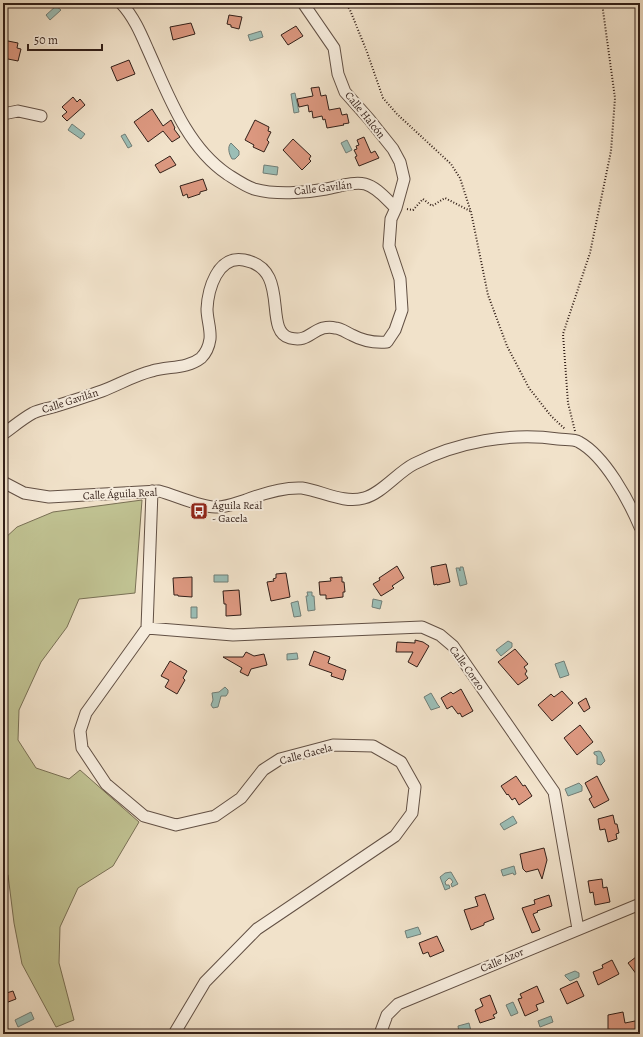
<svg xmlns="http://www.w3.org/2000/svg" width="643" height="1037" font-family="Alegreya,serif">
<rect width="100%" height="100%" fill="#f1e2ca"/>
<filter id="stains"><feTurbulence type="fractalNoise" baseFrequency=".005" numOctaves="4"/><feColorMatrix values="0 0 0 0 .2 0 0 0 0 .09 0 0 0 0 .02 0 0 0 .5 -.17"/></filter>
<radialGradient id="worn" r=".72"><stop offset=".6" stop-color="#630" stop-opacity="0"/><stop offset="1" stop-color="#630" stop-opacity=".3"/></radialGradient>
<path fill="#c0c292" stroke="#797055" d="M 142,500 L 135,593 L 79,599 L 67,627 L 41,662 L 19,710 L 18,740 L 36,768 L 69,779 L 80,770 L 139,822 L 113,866 L 78,888 L 60,927 L 59,963 L 74,1020 L 56,1027 L 22,964 L 14,923 L 8,875 L 3,869 L 3,540 L 17,527 L 53,512 Z"/>
<path fill="#9bbeb6" stroke="#717e77" d="M 56,6 L 61,10 L 50,20 L 46,15 Z
M 261,31 L 263,37 L 250,41 L 248,35 Z
M 295,93 L 299,112 L 294,113 L 291,94 Z
M 72,124 L 85,134 L 81,139 L 68,130 Z
M 125,134 L 132,146 L 128,148 L 121,136 Z
M 347,140 L 352,150 L 346,153 L 341,143 Z
M 231,143 L 239,151 L 239,155 L 235,159 L 232,159 C 229,154 227,147 231,143 Z
M 264,165 L 278,167 L 277,175 L 263,173 Z
M 460,567 L 463,567 L 467,584 L 460,586 L 456,568 L 459,568 L 460,571 Z
M 214,575 L 228,575 L 228,582 L 214,582 Z
M 307,592 L 312,592 L 312,596 L 314,596 L 315,610 L 308,611 L 306,596 L 308,596 Z
M 373,599 L 382,601 L 380,609 L 372,607 Z
M 298,601 L 301,616 L 294,617 L 291,603 Z
M 191,607 L 197,607 L 197,618 L 191,618 Z
M 508,641 L 512,643 L 512,647 L 501,656 L 496,650 Z
M 297,653 L 298,659 L 287,660 L 287,654 Z
M 564,661 L 569,675 L 560,678 L 555,664 Z
M 225,687 L 228,690 L 228,693 L 226,696 L 221,696 L 218,707 L 213,708 L 211,705 L 213,700 L 212,693 L 219,692 Z
M 431,693 L 438,705 L 440,707 L 431,710 L 424,697 Z
M 599,751 L 601,752 L 605,761 L 601,765 L 597,764 L 597,756 L 594,754 L 594,752 Z
M 579,783 L 582,786 L 582,791 L 568,796 L 565,789 Z
M 513,816 L 517,823 L 504,830 L 500,824 Z
M 514,866 L 516,874 L 514,875 L 513,873 L 503,876 L 501,870 Z
M 451,872 L 458,884 L 452,887 L 451,884 L 453,882 L 451,879 L 449,878 L 445,882 L 446,885 L 449,885 L 450,888 L 445,890 L 440,877 L 445,873 Z
M 418,927 L 421,934 L 407,938 L 405,931 Z
M 575,971 L 579,973 L 579,977 L 570,981 L 565,976 L 565,975 Z
M 513,1002 L 518,1013 L 511,1016 L 506,1005 Z
M 31,1012 L 34,1019 L 18,1027 L 15,1020 Z
M 551,1016 L 553,1022 L 540,1027 L 538,1021 Z
M 469,1023 L 471,1031 L 459,1033 L 458,1026 Z"/>
<path fill="#dc9880" stroke="#321f18" d="M 229,15 L 242,17 L 239,29 L 231,27 L 231,25 L 227,24 Z
M 191,23 L 195,34 L 173,40 L 170,27 Z
M 296,26 L 303,36 L 288,45 L 281,35 Z
M 3,40 L 18,43 L 17,48 L 21,49 L 18,61 L 3,58 Z
M 129,60 L 135,74 L 117,81 L 111,67 Z
M 319,87 L 321,96 L 326,95 L 329,110 L 340,108 L 342,115 L 347,114 L 349,123 L 343,124 L 344,125 L 327,128 L 325,119 L 323,120 L 322,116 L 313,118 L 312,111 L 309,112 L 308,105 L 299,107 L 297,99 L 313,96 L 311,88 Z
M 73,97 L 77,102 L 80,99 L 85,105 L 67,121 L 62,116 L 67,112 L 62,107 Z
M 152,109 L 163,126 L 171,120 L 175,128 L 174,129 L 180,137 L 172,142 L 163,131 L 148,142 L 134,122 Z
M 255,120 L 269,127 L 268,131 L 271,132 L 267,140 L 269,142 L 264,152 L 253,147 L 254,145 L 245,140 Z
M 364,137 L 371,153 L 375,151 L 379,158 L 359,166 L 355,157 L 357,156 L 354,150 L 357,149 L 356,146 L 359,145 L 357,140 Z
M 293,139 L 311,156 L 309,159 L 311,161 L 302,170 L 283,150 Z
M 170,156 L 176,165 L 160,173 L 155,165 Z
M 203,179 L 207,190 L 200,192 L 200,194 L 188,198 L 187,194 L 183,196 L 180,186 Z
M 446,564 L 450,582 L 437,585 L 437,584 L 434,585 L 431,567 Z
M 397,566 L 404,578 L 392,586 L 394,588 L 381,596 L 373,584 L 380,580 L 379,578 Z
M 286,573 L 290,597 L 271,601 L 267,582 L 274,581 L 273,579 L 276,578 L 276,574 Z
M 192,577 L 192,597 L 178,596 L 178,595 L 174,595 L 173,578 Z
M 342,577 L 342,582 L 344,582 L 345,592 L 343,592 L 343,597 L 326,599 L 326,595 L 320,595 L 319,582 L 331,581 L 330,578 Z
M 239,590 L 241,615 L 226,616 L 226,604 L 224,604 L 223,591 Z
M 415,640 L 423,642 L 429,646 L 417,667 L 408,662 L 413,652 L 396,652 L 397,642 L 415,643 Z
M 515,649 L 528,664 L 524,667 L 527,671 L 525,674 L 528,678 L 518,685 L 498,662 Z
M 314,651 L 330,657 L 328,663 L 346,670 L 343,680 L 331,676 L 332,673 L 309,665 Z
M 246,652 L 254,656 L 264,654 L 267,665 L 251,669 L 248,676 L 240,672 L 242,668 L 223,657 L 243,657 Z
M 170,661 L 187,671 L 183,678 L 185,680 L 177,694 L 165,687 L 169,680 L 161,676 Z
M 461,689 L 473,711 L 462,717 L 460,713 L 458,714 L 452,706 L 447,709 L 441,698 L 451,692 L 453,694 Z
M 562,691 L 573,703 L 552,721 L 538,705 L 551,694 L 554,697 Z
M 586,698 L 590,708 L 584,712 L 578,703 Z
M 580,725 L 593,742 L 577,755 L 564,738 Z
M 516,776 L 523,786 L 525,785 L 532,796 L 519,805 L 515,798 L 512,800 L 508,794 L 507,795 L 501,786 Z
M 597,776 L 609,800 L 594,808 L 589,799 L 592,797 L 585,783 Z
M 613,815 L 615,824 L 617,824 L 619,833 L 616,834 L 617,839 L 608,842 L 605,829 L 600,830 L 598,819 Z
M 544,848 L 547,860 L 542,879 L 538,869 L 526,872 L 523,869 L 520,854 Z
M 602,879 L 603,888 L 607,887 L 610,902 L 595,905 L 593,892 L 590,893 L 588,881 Z
M 485,894 L 494,919 L 484,923 L 484,925 L 471,930 L 464,910 L 478,906 L 475,897 Z
M 549,895 L 552,906 L 537,911 L 538,912 L 533,914 L 540,930 L 532,933 L 522,908 L 535,904 L 534,900 Z
M 437,936 L 444,951 L 430,957 L 428,952 L 423,954 L 419,943 Z
M 640,954 L 640,979 L 628,963 Z
M 612,960 L 619,974 L 598,985 L 593,972 L 603,968 L 602,965 Z
M 577,981 L 584,996 L 567,1004 L 560,989 Z
M 537,986 L 544,1002 L 536,1005 L 538,1010 L 525,1016 L 518,999 L 522,998 L 520,994 Z
M 13,991 L 16,999 L 3,1004 L 3,994 Z
M 490,995 L 497,1013 L 493,1015 L 495,1018 L 480,1023 L 475,1010 L 483,1006 L 480,999 Z
M 623,1012 L 625,1023 L 640,1020 L 640,1033 L 611,1034 L 610,1029 L 608,1030 L 608,1015 Z"/>
<g fill="none" stroke-linecap="round" stroke-linejoin="round">
<defs>
<path id="street" d="M 303,3 L 334,48 L 338,74 L 345,92 L 369,119 L 393,149 L 400,162 L 404,179 L 396,208
M 3,114 L 18,111 L 41,116
M 3,434 C 13,427 22,419 33,413 C 39,410 46,409 53,407 C 69,402 85,397 102,391 C 118,385 135,375 152,371 C 168,366 187,369 201,358 C 206,353 209,346 210,339 C 211,329 207,319 207,309 C 208,290 217,255 244,260 C 292,269 262,331 290,338 C 307,342 310,332 323,328 C 327,327 332,327 335,328 C 341,328 347,333 352,335 C 363,341 374,343 387,342 L 395,330 L 402,310 L 400,279 L 389,246 L 391,219 L 396,208 C 387,200 377,187 365,184 C 353,181 338,187 326,189 C 305,193 275,195 254,189 C 245,186 235,179 227,174 C 186,146 168,94 148,50 C 141,34 134,17 121,3
M 3,482 L 24,493 L 49,497 L 159,491 C 175,495 202,508 217,507 C 227,507 236,503 246,500 C 264,493 283,487 302,488 C 322,491 344,504 364,498 C 381,494 398,472 414,464 C 457,442 511,432 558,439 C 565,440 574,439 579,442 C 605,456 629,501 640,527
M 152,491 L 147,628 L 86,713 L 80,731 L 82,748 L 106,784 L 144,816 L 176,825 L 215,816 L 241,798 L 263,770 L 280,759 L 333,745 L 373,746 L 401,762 L 415,787 L 412,813 L 395,836 L 257,929 L 205,982 L 174,1034
M 147,628 L 233,635 L 422,627 L 440,635 L 453,646 L 554,792 L 578,929
M 380,1034 L 387,1015 L 398,1004 L 640,904"/>
</defs>
<use href="#street" stroke="#625044" stroke-width="13"/>
<path stroke="#321f18" stroke-width="2" stroke-dasharray="1 2" stroke-linecap="butt" d="M 345,3 L 350,10 L 367,52 L 383,98 L 397,114 L 451,164 L 460,178 L 471,212 L 488,295 L 507,346 L 529,388 L 551,416 L 565,429
M 407,209 L 413,210 L 423,199 L 432,206 L 445,198 L 470,211
M 575,431 L 568,403 L 563,334 L 590,253 L 611,151 L 615,98 L 602,3"/>
<use href="#street" stroke="#f6ecdd" stroke-width="11"/>
</g>
<defs>
<symbol id="bus-square" viewBox="-11 -11 22 22"><rect x="-9" y="-9" width="18" height="18" rx="4" fill="#8f2418" stroke="#f6ecdd"/><path d="M-5-6H5V4H4V6H2V4H-2V6H-4V4H-5ZM-3.5-4V0h7V-4ZM-3.5 1.2v1.5H-2V1.2ZM2 1.2v1.5H3.5V1.2Z" fill="#fff"/></symbol>
</defs>
<g fill-rule="evenodd">
<use href="#bus-square" x="189" y="501" width="20" height="20"/>
</g>
<g text-anchor="middle" dominant-baseline="central" stroke-width="4" stroke-linejoin="round" paint-order="stroke">
<g font-size="11" fill="#321f18" stroke="#f6ecdd">
<text transform="translate(365 115) rotate(51)">Calle Halcón</text>
<text transform="translate(323 188) rotate(-7)">Calle Gavilán</text>
<text transform="translate(70 401) rotate(-18)">Calle Gavilán</text>
<text transform="translate(120 494) rotate(-3)">Calle Águila Real</text>
<text transform="translate(467 668) rotate(54)">Calle Corzo</text>
<text transform="translate(306 754) rotate(-15)">Calle Gacela</text>
<text transform="translate(502 960) rotate(-23)">Calle Azor</text>
</g>
<g font-size="11" fill="#321f18" stroke="#f6ecdd" text-anchor="start">
<text x="212" y="505">Águila Real<tspan x="212" dy="13">- Gacela</tspan></text>
</g>
</g>
<rect width="643" height="1037" fill="none" stroke="#f1e2ca" stroke-width="16"/>
<rect x="4" y="4" width="635" height="1029" fill="none" stroke="#321f18" stroke-width="2"/>
<rect x="8" y="8" width="627" height="1021" fill="none" stroke="#321f18"/>
<path d="M28 44v6h74v-6" fill="none" stroke="#321f18" stroke-width="2"/>
<text x="34" y="44" font-size="12" fill="#321f18" stroke="#f6ecdd" stroke-width="3" paint-order="stroke">50 m</text>
<rect width="100%" height="100%" filter="url(#stains)"/>
<rect width="100%" height="100%" fill="url(#worn)"/>
</svg>
